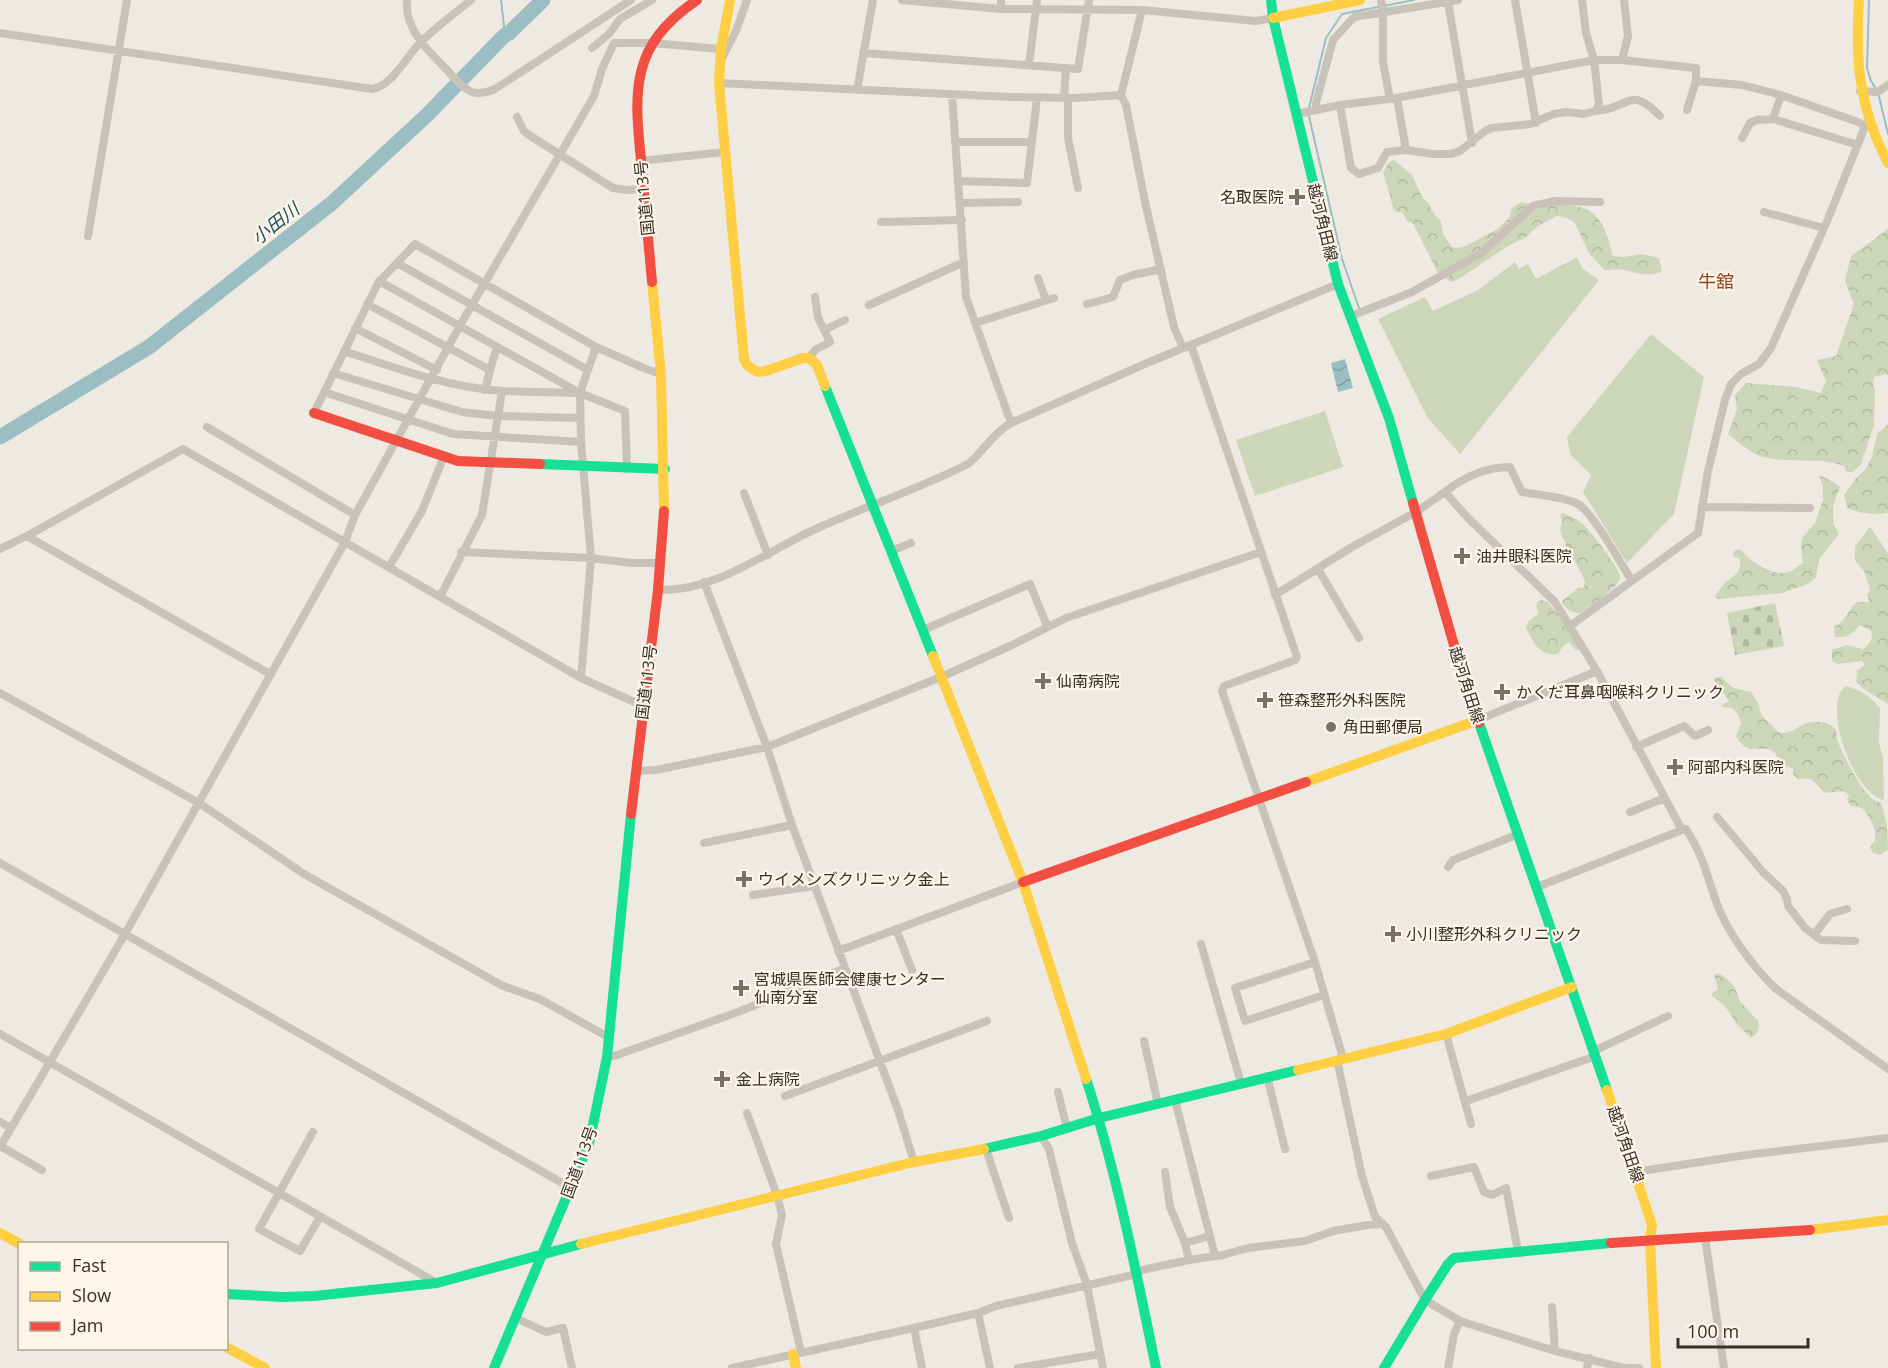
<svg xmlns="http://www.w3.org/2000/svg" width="1888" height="1368" font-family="'Open Sans','Noto Sans JP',sans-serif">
<defs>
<pattern id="forest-crowns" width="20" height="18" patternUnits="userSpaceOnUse" patternTransform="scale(1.5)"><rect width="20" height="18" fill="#cdd6b9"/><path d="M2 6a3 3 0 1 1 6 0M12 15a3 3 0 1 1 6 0" fill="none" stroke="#b1b89f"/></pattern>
<pattern id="cemetery-stones" width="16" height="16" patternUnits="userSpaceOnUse" patternTransform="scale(1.5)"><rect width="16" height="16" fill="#cdd6b9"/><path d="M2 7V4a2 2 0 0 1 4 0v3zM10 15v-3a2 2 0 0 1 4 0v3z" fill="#b1b89f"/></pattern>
<pattern id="water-waves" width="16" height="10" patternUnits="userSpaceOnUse" patternTransform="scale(1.5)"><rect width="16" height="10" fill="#9abec2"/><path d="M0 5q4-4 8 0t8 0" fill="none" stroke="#7f9b9e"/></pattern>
</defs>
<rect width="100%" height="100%" fill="#efeae1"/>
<path fill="url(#forest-crowns)" d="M 1394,160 L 1412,175 L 1422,197 L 1429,204 L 1434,214 L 1441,221 L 1443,234 L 1452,247 L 1457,248 L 1468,245 L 1499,228 L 1509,218 L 1512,208 L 1521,202 L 1530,204 L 1533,210 C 1541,210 1548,205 1556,205 C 1583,204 1599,210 1608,238 C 1610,244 1610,250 1613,256 L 1623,257 L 1642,254 L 1659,258 L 1662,271 C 1650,278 1637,273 1624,270 C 1618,269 1610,270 1604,270 L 1589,253 L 1574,222 L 1564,217 L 1557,216 L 1538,226 L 1525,238 L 1506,247 L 1462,277 L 1452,282 L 1439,275 L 1413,223 L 1407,221 L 1403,213 L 1394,211 L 1383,172 L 1389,162 Z
M 1888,229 L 1888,376 L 1886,374 L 1874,377 L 1873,382 L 1875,390 L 1874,425 L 1861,464 L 1853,472 L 1846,472 L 1844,466 C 1820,457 1793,463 1768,458 C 1754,456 1739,443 1728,434 L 1737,409 L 1735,395 L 1746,383 L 1796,387 L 1821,393 L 1826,381 L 1817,360 L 1836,356 L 1854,304 L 1845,281 L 1851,256 Z
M 1888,424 L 1888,513 C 1873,515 1861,514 1847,508 L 1844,495 L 1856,478 L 1865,470 L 1872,457 L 1877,434 Z
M 1819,475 L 1834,482 L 1840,487 L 1833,506 L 1833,523 L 1839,534 L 1819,559 L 1816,577 L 1810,583 L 1782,593 L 1719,599 L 1715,597 C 1717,593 1722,586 1726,582 C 1735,574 1742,573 1740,559 L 1733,556 L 1734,551 L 1740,549 C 1750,561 1775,579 1791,571 C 1795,569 1800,565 1803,563 L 1801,548 L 1802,538 L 1815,523 L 1823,500 L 1823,488 Z
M 1563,513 C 1569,515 1578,520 1583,524 C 1591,532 1620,568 1620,577 C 1620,587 1587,609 1579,613 C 1571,613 1564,608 1562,601 L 1578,588 L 1584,587 L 1585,581 L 1575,561 L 1571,559 L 1565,563 L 1559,559 L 1560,553 L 1566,546 L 1564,539 L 1562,537 L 1560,529 L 1562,521 L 1560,515 Z
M 1870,527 L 1888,553 L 1888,704 L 1865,690 L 1856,682 L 1857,671 L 1865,665 L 1862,661 L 1838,664 L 1832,661 L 1832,650 L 1846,645 L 1863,649 C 1871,643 1873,640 1871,631 L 1860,625 C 1853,633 1846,639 1835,637 L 1834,627 C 1847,621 1847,610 1857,602 L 1869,602 L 1867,595 L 1870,590 L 1865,573 L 1855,559 L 1855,546 Z
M 1543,600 L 1548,602 L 1571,630 L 1581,650 L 1576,650 L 1569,642 L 1563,646 L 1558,654 C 1540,657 1533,641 1526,628 L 1528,622 L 1539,613 L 1536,606 L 1538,601 Z
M 1721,677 L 1733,688 L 1751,692 L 1757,701 L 1762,716 L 1780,733 C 1796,734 1801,720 1819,722 C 1824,722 1833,725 1836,730 C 1837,732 1836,736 1837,739 C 1841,752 1862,792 1873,799 C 1875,801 1878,802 1881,803 L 1887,825 L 1888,850 L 1880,855 L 1873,853 L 1870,847 C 1882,835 1871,819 1862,808 L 1851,806 L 1847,800 L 1849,795 L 1843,791 L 1826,793 C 1815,786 1815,775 1798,779 L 1793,774 L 1793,769 C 1789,767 1783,765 1780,762 C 1777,759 1777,755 1775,753 C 1762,741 1749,760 1736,736 L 1741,723 L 1738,714 L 1732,708 L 1722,707 L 1722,704 L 1729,702 C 1726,693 1715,687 1714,678 Z
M 1714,974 L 1721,974 L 1734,986 L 1740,1001 L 1758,1021 L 1759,1027 L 1756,1034 L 1751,1038 L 1736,1023 L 1724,1005 L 1712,996 L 1713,992 L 1718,989 Z"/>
<path fill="url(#cemetery-stones)" d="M 1775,603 L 1784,646 L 1735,655 L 1727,613 Z"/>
<path fill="#cdd6b9" d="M 1577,257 L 1582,268 L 1599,280 L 1460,454 L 1427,417 L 1378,319 L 1425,297 L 1433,311 L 1478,290 L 1515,262 L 1519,269 L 1528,264 L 1536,279 Z
M 1651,334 L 1704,377 L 1674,514 L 1627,563 L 1583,492 L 1591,475 L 1570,454 L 1567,437 Z
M 1325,411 L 1343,467 L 1255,496 L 1236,440 Z
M 1845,686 C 1860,689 1871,697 1880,708 L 1879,743 L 1883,757 L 1884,800 C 1855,795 1821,708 1845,686 Z"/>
<path fill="url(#water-waves)" d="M 1345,359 L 1353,388 L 1338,392 L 1331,363 Z"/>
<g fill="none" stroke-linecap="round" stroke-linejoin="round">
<path stroke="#9abec2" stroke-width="2" d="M 501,0 L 505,35
M 1869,0 L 1867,68 L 1871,81 L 1878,92 L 1888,134
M 1359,308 L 1342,259 L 1308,112 L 1326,38 L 1342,14 L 1414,0"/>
<path stroke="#9abec2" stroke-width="15" d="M 0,437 L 149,347 L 332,203 L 426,116 L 505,35 L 509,33 L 543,0"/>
<path stroke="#c8c2b9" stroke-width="8" d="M 407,0 C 404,30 429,51 448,71 C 455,79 462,88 472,92 C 480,95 488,92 495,89 L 631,0
M 902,0 L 1001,9 L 1142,10 L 1256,21 L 1273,18
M 1001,0 L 1001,9
M 1381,0 L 1383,12 L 1383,62 L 1390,99
M 1515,0 L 1536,123
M 1448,2 L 1472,143
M 1142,10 L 1121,95 L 1126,105 L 1145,202 L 1174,327 L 1183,348
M 0,33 L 372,89 C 394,85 407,54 423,40 C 438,26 455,13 471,0
M 592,48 L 609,34 L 620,19 L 652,0
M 863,53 L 1078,69 L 1089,0
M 722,58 L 736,31 L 747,0
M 1622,60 L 1628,36 L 1624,0
M 1029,65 L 1037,0
M 719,83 L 1010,97 L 1075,98 L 1121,95
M 857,90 L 873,0
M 1860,91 L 1878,92 L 1888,85
M 952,94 L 966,297 L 1011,423
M 1781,95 L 1773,119 L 1858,145
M 1064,98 L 1066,68
M 1068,98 L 1068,138 L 1078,188
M 1397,98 L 1406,150
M 1340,105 L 1351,168 L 1359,174 L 1378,168 L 1387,152 L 1406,150 L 1433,154 L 1451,154 L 1460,151 L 1485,131 L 1492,128 L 1530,124 L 1554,114 L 1566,112 L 1584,114 L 1595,111 L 1599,105 L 1594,60 L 1622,60 L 1696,68 L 1696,81 L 1742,85 L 1781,95 L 1858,122 L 1863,125
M 1316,110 L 1316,103 L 1333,40 L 1354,17 L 1458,0
M 1687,110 L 1696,81
M 1595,111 C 1630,109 1629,84 1660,116
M 1297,114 L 1340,105 L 1397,98 L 1594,60 L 1586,33 L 1582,0
M 517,117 L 524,131 L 532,137 L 613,188 L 626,190 L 644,189
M 1742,138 L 1750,123 L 1757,120 L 1773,119
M 955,142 L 1032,142
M 640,161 L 725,152
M 958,181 L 1027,183 L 1037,98
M 960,203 L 1018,202
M 1764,212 L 1824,228
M 881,222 L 962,220
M 88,236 L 127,0
M 397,263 L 588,370
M 1038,278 L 1046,300
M 379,281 L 580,393 L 625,411 L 627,469
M 367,304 L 490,370 L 485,390
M 1087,304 L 1113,297 L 1120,280 L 1133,275 L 1161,269
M 869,305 L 964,262
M 1351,316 L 1412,292 L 1480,254 L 1533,206 L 1555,201 L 1600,202
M 975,323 L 1054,298
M 355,328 L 437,370
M 824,330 L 845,320
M 1191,345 L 1297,657 L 1295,660 L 1224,686 L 1222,691 L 1315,962 L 1343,1058
M 344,351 C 396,368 447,387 502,391 L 482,515 L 440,597
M 809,358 L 815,350 L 830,342 L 818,318 L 815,297
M 490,370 L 497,347
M 333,373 L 462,412 L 497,416 L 580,418
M 502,391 L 578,393
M 324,392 L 453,434 L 581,442
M 314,413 L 378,283 L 415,244 L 596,347 L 646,369 L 661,374
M 207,427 L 355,515
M 1445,492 C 1464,477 1485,467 1510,467 L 1522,492 C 1538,495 1565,497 1578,504 C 1594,514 1621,564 1632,581
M 744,493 L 768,555
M 1702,507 L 1810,508
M 0,549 L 27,536
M 891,551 L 911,543
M 461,552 L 591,558 L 631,563 L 661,563
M 389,567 L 422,511 L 444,456
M 1318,569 L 1359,638
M 704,582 L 767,747 L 792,825 L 898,1110 L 914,1162
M 658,590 C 718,592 767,550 820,527 C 869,505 921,488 968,464 C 984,451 993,433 1011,423 L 1147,363 L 1338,284
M 1275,595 L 1352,547 L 1416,512 L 1445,492 L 1467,517 L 1555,602 L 1597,671 L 1682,830 L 1537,887
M 1570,626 L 1698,533 L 1708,471 L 1725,400 L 1731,384 L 1741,374 L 1759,364 L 1771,348 L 1828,219 L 1866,124
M 923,630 L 1030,584 L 1047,626
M 270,674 L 27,536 L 183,449 L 581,678 L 643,706
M 581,678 L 591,558 L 581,442 L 580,393 L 596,347
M 0,693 L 199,803 L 304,874 L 503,986 L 540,999 L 608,1037
M 1478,720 L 1597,671
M 1636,747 L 1684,726 L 1695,736 L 1708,730
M 636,771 L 656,770 L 767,747 L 941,677 L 1010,646 L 1066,618 L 1261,552
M 1630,812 L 1665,798
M 1717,817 L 1763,872 L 1783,891 L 1787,899 L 1788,906 L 1805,928 L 1821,940 L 1855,941
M 1686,829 C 1703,855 1706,873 1716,901 C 1726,931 1753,967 1776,989 L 1888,1069
M 704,843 L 792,825
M 0,863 L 571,1188
M 1448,867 L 1453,860 L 1519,834
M 753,895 L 814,886
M 896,929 L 912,970
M 1814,935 L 1830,914 L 1847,909
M 1201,944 L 1241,1083
M 838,951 L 1023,882
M 1315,962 L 1235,988 L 1245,1021 L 1324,995
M 0,1034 L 437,1283
M 1446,1034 L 1471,1124
M 1144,1041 L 1158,1104
M 1594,1051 L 1668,1016
M 607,1057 L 617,1055 L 738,1012 L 845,968
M 1337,1060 L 1362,1176 L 1375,1217 L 1386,1227 L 1425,1300 L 1460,1321
M 1267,1076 L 1285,1149
M 1058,1092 L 1067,1129
M 785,1096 L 987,1021
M 1175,1100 L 1215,1256
M 1466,1101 L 1596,1056
M 747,1113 L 777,1195 L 782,1215 L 776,1244 L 801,1352
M 0,1122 L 11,1128
M 313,1132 L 259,1229 L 300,1251 L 320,1217
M 1041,1136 L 1049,1149 L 1072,1243 L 1087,1285 L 1103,1368
M 0,1146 L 42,1170
M 0,1147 L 125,934 L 345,542 L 355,515 L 462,322 L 594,96 L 602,69 L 614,43 L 651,43 L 721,49
M 986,1149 L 1009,1218
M 1165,1172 L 1170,1207 L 1185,1243
M 1635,1172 L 1746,1155 L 1888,1138
M 1431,1176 L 1474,1167 L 1484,1192 L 1492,1195 L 1506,1188 L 1518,1251
M 1705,1237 L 1724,1368
M 1189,1260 L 1185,1243 L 1210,1236
M 1137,1271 L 1189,1260 L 1223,1255 L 1248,1248 L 1305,1241 L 1333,1231 L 1368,1225 L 1383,1224
M 1552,1307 L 1555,1351
M 978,1313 L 996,1306 L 1137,1274
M 516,1318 L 546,1332 L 563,1328 L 572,1368
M 914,1328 L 978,1313 L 990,1368
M 732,1368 L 914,1328 L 922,1368
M 1018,1368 L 1100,1354
M 1448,1368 L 1454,1334 L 1460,1321 L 1555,1351 L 1624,1368 L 1639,1368
M 1587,1368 L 1589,1358"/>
<path stroke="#16e098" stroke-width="10" d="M 1271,0 L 1273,18 L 1338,284 L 1389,418 L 1413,503
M 825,386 L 933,656
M 540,464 L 665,469
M 1479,723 L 1607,1090
M 1086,1079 C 1117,1173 1136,1271 1156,1368
M 984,1149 L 1041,1136 L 1099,1118 L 1298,1070
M 226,1294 L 282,1297 L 314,1296 L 437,1283 L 581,1244
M 494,1368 L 589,1144 L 607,1057 L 631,814
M 1384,1368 L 1425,1300 L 1448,1264 L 1454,1258 L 1611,1243"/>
<path stroke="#ffcf43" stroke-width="10" d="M 730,0 L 721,49 L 719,83 L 744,359 L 747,365 L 757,372 L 766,371 L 803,358 L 809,358 L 817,365 L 825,386
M 1859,0 C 1855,61 1859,108 1888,163
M 1273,18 L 1360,0
M 652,282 L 661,374 L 664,511
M 933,656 L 1023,882 L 1086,1079
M 1306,782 L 1478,720
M 1298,1070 L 1446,1034 L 1572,987
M 1607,1090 L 1652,1225 L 1650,1240 L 1656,1368
M 1810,1230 L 1888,1220
M 0,1233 L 20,1244
M 581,1244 L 914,1162 L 984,1149
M 226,1347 L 265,1368
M 793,1354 L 796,1368"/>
<path stroke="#f24e42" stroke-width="10" d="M 652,282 C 649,245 645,208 642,171 C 635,96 626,48 697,0
M 314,413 L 458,461 L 540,464
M 1413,503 L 1473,711 L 1479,723
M 631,814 L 658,590 L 664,511
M 1023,882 L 1306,782
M 1611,1243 L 1810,1230"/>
</g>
<g fill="#797068" stroke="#fcf5e8" stroke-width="2">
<path d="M1294 188h6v6h6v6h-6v6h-6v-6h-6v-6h6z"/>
<path d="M1459 547h6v6h6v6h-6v6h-6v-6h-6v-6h6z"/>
<path d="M1040 672h6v6h6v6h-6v6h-6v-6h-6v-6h6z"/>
<path d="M1499 683h6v6h6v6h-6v6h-6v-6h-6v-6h6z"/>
<path d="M1262 691h6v6h6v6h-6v6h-6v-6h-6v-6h6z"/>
<circle cx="1331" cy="727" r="6"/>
<path d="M1672 758h6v6h6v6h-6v6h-6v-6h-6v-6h6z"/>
<path d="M741 870h6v6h6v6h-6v6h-6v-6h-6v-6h6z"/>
<path d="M1390 925h6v6h6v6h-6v6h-6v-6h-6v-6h6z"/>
<path d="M738 979h6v6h6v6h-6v6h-6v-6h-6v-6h6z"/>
<path d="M719 1070h6v6h6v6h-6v6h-6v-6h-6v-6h6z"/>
</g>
<g text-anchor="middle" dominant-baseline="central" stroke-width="4.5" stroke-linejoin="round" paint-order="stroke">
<g font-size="16" fill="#392f27" stroke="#fcf5e8" text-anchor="start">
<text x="1284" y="197" text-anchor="end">名取医院</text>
<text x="1476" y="556">油井眼科医院</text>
<text x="1056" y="681">仙南病院</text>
<text x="1516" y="692">かくだ耳鼻咽喉科クリニック</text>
<text x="1278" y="700">笹森整形外科医院</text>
<text x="1343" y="727">角田郵便局</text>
<text x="1688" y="767">阿部内科医院</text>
<text x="758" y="879">ウイメンズクリニック金上</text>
<text x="1406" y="934">小川整形外科クリニック</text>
<text x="754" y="979">宮城県医師会健康センター<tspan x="754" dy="18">仙南分室</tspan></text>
<text x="736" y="1079">金上病院</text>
</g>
<g font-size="16" fill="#392f27" stroke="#fcf5e8">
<text transform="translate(644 198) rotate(-96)">国道113号</text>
<text transform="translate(1323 222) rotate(76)">越河角田線</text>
<text transform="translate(646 682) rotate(-83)">国道113号</text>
<text transform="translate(1467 685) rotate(72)">越河角田線</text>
<text transform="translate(1626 1144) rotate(71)">越河角田線</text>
<text transform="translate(579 1162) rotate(-70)">国道113号</text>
</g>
<g font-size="18" font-style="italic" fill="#185260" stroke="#fcf5e8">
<text transform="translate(275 223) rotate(-38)">小田川</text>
</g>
<g font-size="18" fill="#924317" stroke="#fcf5e8">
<text x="1716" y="281">牛舘</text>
</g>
</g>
<rect x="18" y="1242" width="210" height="108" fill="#fcf5e8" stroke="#aea69b" stroke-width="1.5"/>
<rect x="30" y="1262" width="30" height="9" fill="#16e098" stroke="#aea69b" stroke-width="1.5"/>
<text x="72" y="1272" font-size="18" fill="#392f27">Fast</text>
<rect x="30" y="1292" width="30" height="9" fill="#ffcf43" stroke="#aea69b" stroke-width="1.5"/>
<text x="72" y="1302" font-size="18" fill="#392f27">Slow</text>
<rect x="30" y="1322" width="30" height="9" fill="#f24e42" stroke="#aea69b" stroke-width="1.5"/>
<text x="72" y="1332" font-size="18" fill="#392f27">Jam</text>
<path d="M1678 1338v9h130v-9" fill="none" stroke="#392f27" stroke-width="3"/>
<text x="1687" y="1338" font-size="18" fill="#392f27" stroke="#fcf5e8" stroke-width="4.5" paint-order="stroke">100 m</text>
</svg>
